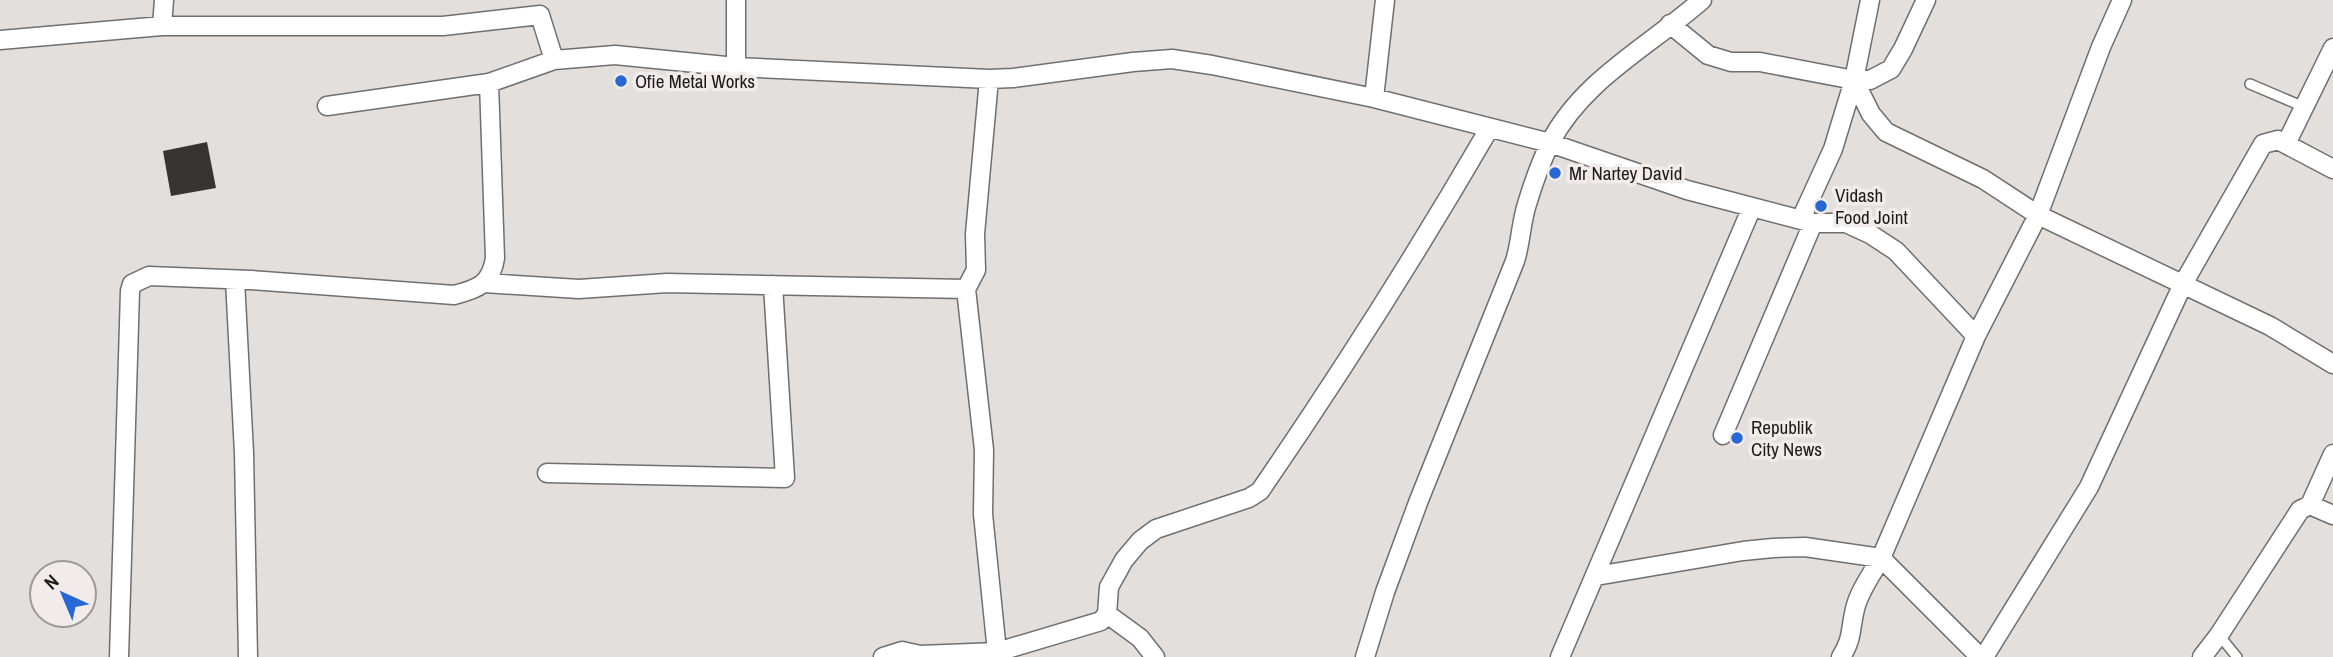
<svg xmlns="http://www.w3.org/2000/svg" width="2333" height="657" font-family="'Archivo Narrow',sans-serif">
<rect width="100%" height="100%" fill="#e3dfdd"/>
<path fill="#383433" d="M 207,142 L 216,188 L 171,196 L 163,151 Z"/>
<g fill="none" stroke-linecap="round" stroke-linejoin="round">
<defs>
<path id="lane" d="M 2250,84 L 2304,107
M 2219,635 L 2237,657"/>
<path id="street" d="M 1670,24 L 1708,55 L 1731,62 L 1760,62 L 1854,80 L 1870,80 L 1891,69 L 1903,49 L 1926,0
M 162,26 L 164,0
M 0,40 L 162,26 L 443,26 L 540,15 L 554,60 L 615,55 L 736,67 L 989,79 L 1013,78 L 1133,62 L 1172,59 L 1212,65 L 1374,98 L 1550,143 L 1687,190 L 1813,223 L 1846,223 L 1870,234 L 1896,251 L 1976,336
M 736,67 L 736,0
M 989,79 L 975,234 L 976,270 L 966,289 L 984,450 L 983,514 L 997,652
M 1854,80 L 1871,114 L 1886,132 L 1983,179 L 2038,215 L 2270,326 L 2333,364
M 1374,98 L 1385,0
M 327,106 L 489,83 L 554,60
M 2286,144 L 2333,48
M 1801,219 L 1833,149 L 1854,80 L 1870,0
M 235,280 L 244,453 L 248,657
M 484,283 L 579,289 L 667,283 L 966,289
M 1723,435 L 1813,223
M 547,473 L 785,478 L 773,285
M 2310,505 L 2333,515
M 1596,576 L 1743,551 L 1773,548 L 1805,547 L 1881,558 L 1980,657
M 1107,614 L 1140,638 L 1155,657
M 119,657 L 130,291 L 132,284 L 149,276 L 251,280 L 454,295 C 478,289 491,284 495,258 L 489,83
M 883,657 L 902,651 L 920,655 L 997,652 L 1101,621 L 1107,614 L 1109,587 L 1124,560 L 1140,541 L 1156,529 L 1249,498 L 1260,491 C 1341,373 1417,253 1489,129
M 1365,657 L 1385,592 L 1419,500 L 1515,261 C 1521,242 1521,222 1527,204 C 1533,184 1541,162 1550,143 C 1582,80 1651,45 1702,0
M 1560,657 L 1752,207
M 1841,657 C 1853,638 1850,629 1855,609 C 1859,591 1872,574 1881,558 L 1976,336 L 2038,215 L 2101,47 L 2122,0
M 1984,657 L 2089,487 L 2183,284 L 2263,144 L 2278,140 L 2333,169
M 2202,657 L 2219,635 L 2300,510 L 2310,505 L 2333,454"/>
</defs>
<use href="#lane" stroke="#726e6c" stroke-width="12"/>
<use href="#street" stroke="#726e6c" stroke-width="21"/>
<use href="#lane" stroke="#fff" stroke-width="9"/>
<use href="#street" stroke="#fff" stroke-width="18"/>
</g>
<g fill="#2768d5" stroke="#f1ecea" stroke-width="2.5">
<circle cx="621" cy="81" r="7"/>
<circle cx="1555" cy="173" r="7"/>
<circle cx="1821" cy="206" r="7"/>
<circle cx="1737" cy="438" r="7"/>
</g>
<g text-anchor="middle" dominant-baseline="central" stroke-width="7" stroke-linejoin="round" paint-order="stroke">
<g font-size="19" fill="#1e1c1b" stroke="#f1ecea" text-anchor="start">
<text x="635" y="81">Ofie Metal Works</text>
<text x="1569" y="173">Mr Nartey David</text>
<text x="1835" y="195">Vidash<tspan x="1835" dy="22">Food Joint</tspan></text>
<text x="1751" y="427">Republik<tspan x="1751" dy="22">City News</tspan></text>
</g>
</g>
<g transform="translate(63 594) rotate(316)"><circle r="33" fill="#f1ecea" stroke="#9d9997" stroke-width="2"/>
<path d="M0-5L12 26L0 18L-12 26Z" fill="#2768d5"/>
<text y="-10" font-size="19" font-weight="bold" text-anchor="middle" fill="#1e1c1b">N</text>
</g>
</svg>
